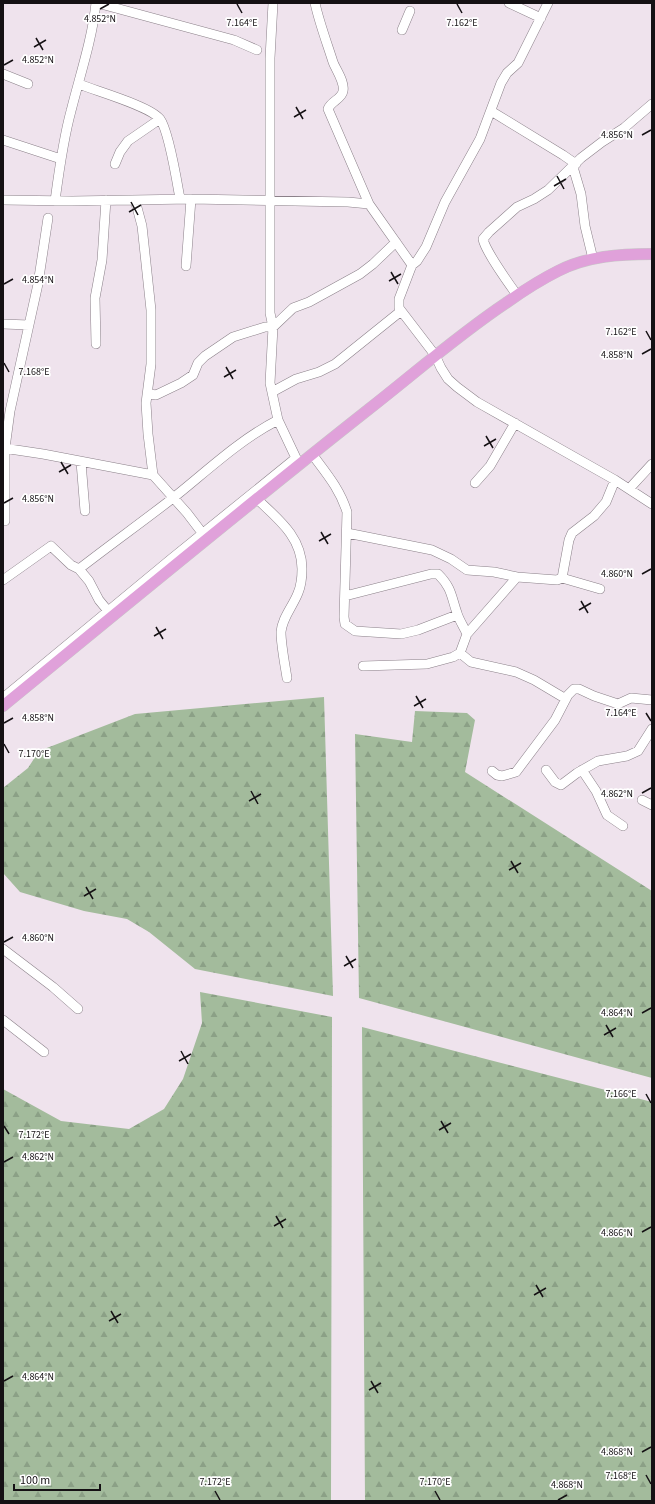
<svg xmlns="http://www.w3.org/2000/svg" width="655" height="1504" font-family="'Source Sans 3',sans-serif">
<defs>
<pattern id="forest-firs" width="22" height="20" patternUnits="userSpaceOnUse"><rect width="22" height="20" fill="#a3bb9c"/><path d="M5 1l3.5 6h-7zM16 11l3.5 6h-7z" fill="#8ba086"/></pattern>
</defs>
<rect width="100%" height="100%" fill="#efe3ed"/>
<path fill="url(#forest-firs)" d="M 324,697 L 333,996 L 195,969 L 149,932 L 127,919 L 84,911 L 20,892 L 3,873 L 3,788 L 28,768 L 39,751 L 135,714 Z
M 415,711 L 467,713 L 475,720 L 465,772 L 652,891 L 652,1078 L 359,998 L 355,734 L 412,742 Z
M 200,992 L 332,1017 L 331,1501 L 3,1501 L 3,1089 L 61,1121 L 129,1129 L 164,1109 L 183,1079 L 202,1023 Z
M 362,1027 L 652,1102 L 652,1501 L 365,1501 Z"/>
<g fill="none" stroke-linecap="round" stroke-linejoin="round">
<defs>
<path id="minor" d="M 97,3 L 234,40 L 257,50
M 315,3 C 319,22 327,43 333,62 C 336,70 345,82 343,91 C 342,99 331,101 328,109 L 369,204
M 509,3 L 541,18
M 402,30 L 410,11
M 3,74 L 28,84
M 79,84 C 96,91 150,106 160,119 C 169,131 177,182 180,199
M 491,111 L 563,155 L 576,164
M 3,140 L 61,159
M 115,164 L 120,152 L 128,141 L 160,119
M 573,167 L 581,194 L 585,226 L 593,259
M 3,200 L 72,201 L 191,199 L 348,202 L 369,204 L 412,265 L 399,299 L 399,308 L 435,355 L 441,368 L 448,379 L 457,387 L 477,402 L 615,480 L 652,504
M 135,200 L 142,226 L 151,310 L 151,364 L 146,403 L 148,434 L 153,475 L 187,513 L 203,534
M 55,201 C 59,171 63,140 71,111 C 80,75 92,40 96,3
M 412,265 L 417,261 L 426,247 L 445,202 L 480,139 L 501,83 L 507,73 L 518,63 L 548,3
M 186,266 L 191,199
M 517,295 C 509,284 485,250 483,239 L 489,232 L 517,207 L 534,199 L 548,190 L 581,158 L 602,142 L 624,128 L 652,104
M 3,324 L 29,325
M 96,344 L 95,298 L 102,260 L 106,200
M 148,391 L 150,394 L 156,395 L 181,383 L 193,375 L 198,363 L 205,356 L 233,337 L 265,327 L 273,327 L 293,308 L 309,302 L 360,274 L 373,264 L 396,242
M 272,392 L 296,379 L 319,372 L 335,364 L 401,311
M 3,448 L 43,454 L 153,475
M 312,454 C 326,473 340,489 347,512 L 344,617 L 345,624 L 355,631 L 401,634 L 418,630 L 457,615
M 81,462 L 85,511
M 475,483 L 490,466 L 515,423
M 629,489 L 652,464
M 257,499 C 278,519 302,537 302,569 C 302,576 301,586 298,593 C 293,606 282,618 281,632 C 281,645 285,665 287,678
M 5,521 L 5,448 L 10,411 L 38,284 L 48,218
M 347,533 L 432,550 L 451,559 L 467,570 L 494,572 L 517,577 L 557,580 L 562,578 L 569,540 L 572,533 L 594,516 L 606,502 L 615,480
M 79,569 C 110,545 142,522 173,498 C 207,471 239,440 278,420
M 562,578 L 600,589
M 3,580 L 51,546 L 71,565 L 79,569 L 89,581 L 99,600 L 108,611
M 345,596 L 431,574 L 438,574 C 452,588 451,596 457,613 C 459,620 464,627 467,634
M 460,653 L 471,662 L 516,672 L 534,680 L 566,699
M 363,666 L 427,664 L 453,657 L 460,653 L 467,634 L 517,577
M 3,698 L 171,559 L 296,458 L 278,420 L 270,383 L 273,327 L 270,313 L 270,58 L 273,3
M 546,770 L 555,782 L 561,785 L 577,773 L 598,761 L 627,756 L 638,751 L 652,729
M 582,770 L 596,791 L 607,815 L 623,826
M 492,771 L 497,775 L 502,776 L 516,772 L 555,720 L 568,695 L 574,689 L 579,689 L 594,696 L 618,704 L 631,698 L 652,700
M 642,800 L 652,805
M 3,949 L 53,987 L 78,1009
M 3,1020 L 44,1052"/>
<path id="major" d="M 3,706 C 125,606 246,506 369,409 C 415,373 458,335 506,303 C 523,291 540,280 558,271 C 587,256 620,254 652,254"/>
</defs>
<use href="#minor" stroke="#8b8089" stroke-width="10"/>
<use href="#major" stroke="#c7c6c7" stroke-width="12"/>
<use href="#minor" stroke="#fff" stroke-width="9"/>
<use href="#major" stroke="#e0a1da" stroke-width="11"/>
</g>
<path fill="none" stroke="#151114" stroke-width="1.5" d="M 237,4 L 242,13M 457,4 L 462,13M 100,9 L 109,4M 36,38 L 43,50M 34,47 L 46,40M 4,65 L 13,60M 296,107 L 303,119M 294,117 L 306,110M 642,135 L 651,130M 557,176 L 564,189M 554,186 L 566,179M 131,202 L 138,215M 129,212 L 141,205M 391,272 L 398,284M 389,281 L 401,274M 4,284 L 13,279M 646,331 L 651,340M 642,354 L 651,349M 4,363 L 9,372M 226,367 L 233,379M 224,377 L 236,370M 486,436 L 493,448M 484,446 L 496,439M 61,462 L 68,474M 59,472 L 71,465M 4,503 L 13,498M 321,532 L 328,544M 319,541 L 331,534M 642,574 L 651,569M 581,601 L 588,613M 579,610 L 591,603M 156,627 L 163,639M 154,636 L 166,629M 416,696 L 423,708M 414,706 L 426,699M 646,713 L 651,721M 4,723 L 13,718M 4,744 L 9,753M 251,791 L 258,804M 642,793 L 651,788M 249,801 L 261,794M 511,861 L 518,873M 509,870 L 521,863M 86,887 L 93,899M 84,896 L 96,889M 4,942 L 13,937M 346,956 L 353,968M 344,966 L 356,959M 642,1013 L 651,1008M 606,1025 L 613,1037M 604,1035 L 616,1028M 181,1051 L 188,1064M 179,1061 L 191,1054M 646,1094 L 651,1103M 441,1121 L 448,1133M 4,1126 L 9,1134M 439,1130 L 451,1123M 4,1162 L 13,1157M 276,1216 L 283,1228M 274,1226 L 286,1219M 642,1232 L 651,1227M 536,1285 L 543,1297M 534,1295 L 546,1288M 111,1311 L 118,1323M 109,1321 L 121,1314M 4,1381 L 13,1376M 371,1381 L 378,1393M 369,1390 L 381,1383M 642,1452 L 651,1447M 646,1475 L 651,1484M 215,1491 L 220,1500M 435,1491 L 440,1500M 558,1500 L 567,1495"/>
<g font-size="10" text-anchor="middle" fill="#151114" stroke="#fff" stroke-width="3.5" stroke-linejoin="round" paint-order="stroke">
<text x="100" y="22">4.852°N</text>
<text x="242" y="26">7.164°E</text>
<text x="462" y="26">7.162°E</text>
<text x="38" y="63">4.852°N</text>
<text x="617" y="138">4.856°N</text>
<text x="38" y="283">4.854°N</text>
<text x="621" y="335">7.162°E</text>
<text x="617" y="358">4.858°N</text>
<text x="34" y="375">7.168°E</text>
<text x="38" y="502">4.856°N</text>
<text x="617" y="577">4.860°N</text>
<text x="621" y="716">7.164°E</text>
<text x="38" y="721">4.858°N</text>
<text x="34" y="757">7.170°E</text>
<text x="617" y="797">4.862°N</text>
<text x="38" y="941">4.860°N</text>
<text x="617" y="1016">4.864°N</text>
<text x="621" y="1097">7.166°E</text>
<text x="34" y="1138">7.172°E</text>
<text x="38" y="1160">4.862°N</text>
<text x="617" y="1236">4.866°N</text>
<text x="38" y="1380">4.864°N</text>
<text x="617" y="1455">4.868°N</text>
<text x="621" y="1479">7.168°E</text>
<text x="215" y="1485">7.172°E</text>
<text x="435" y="1485">7.170°E</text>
<text x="567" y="1488">4.868°N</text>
</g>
<rect width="655" height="1504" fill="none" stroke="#151114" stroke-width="8"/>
<path d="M14 1484v6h86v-6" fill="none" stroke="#151114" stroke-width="2"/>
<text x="20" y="1484" font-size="12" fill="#151114" stroke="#ffffff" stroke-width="3" paint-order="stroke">100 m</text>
</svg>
